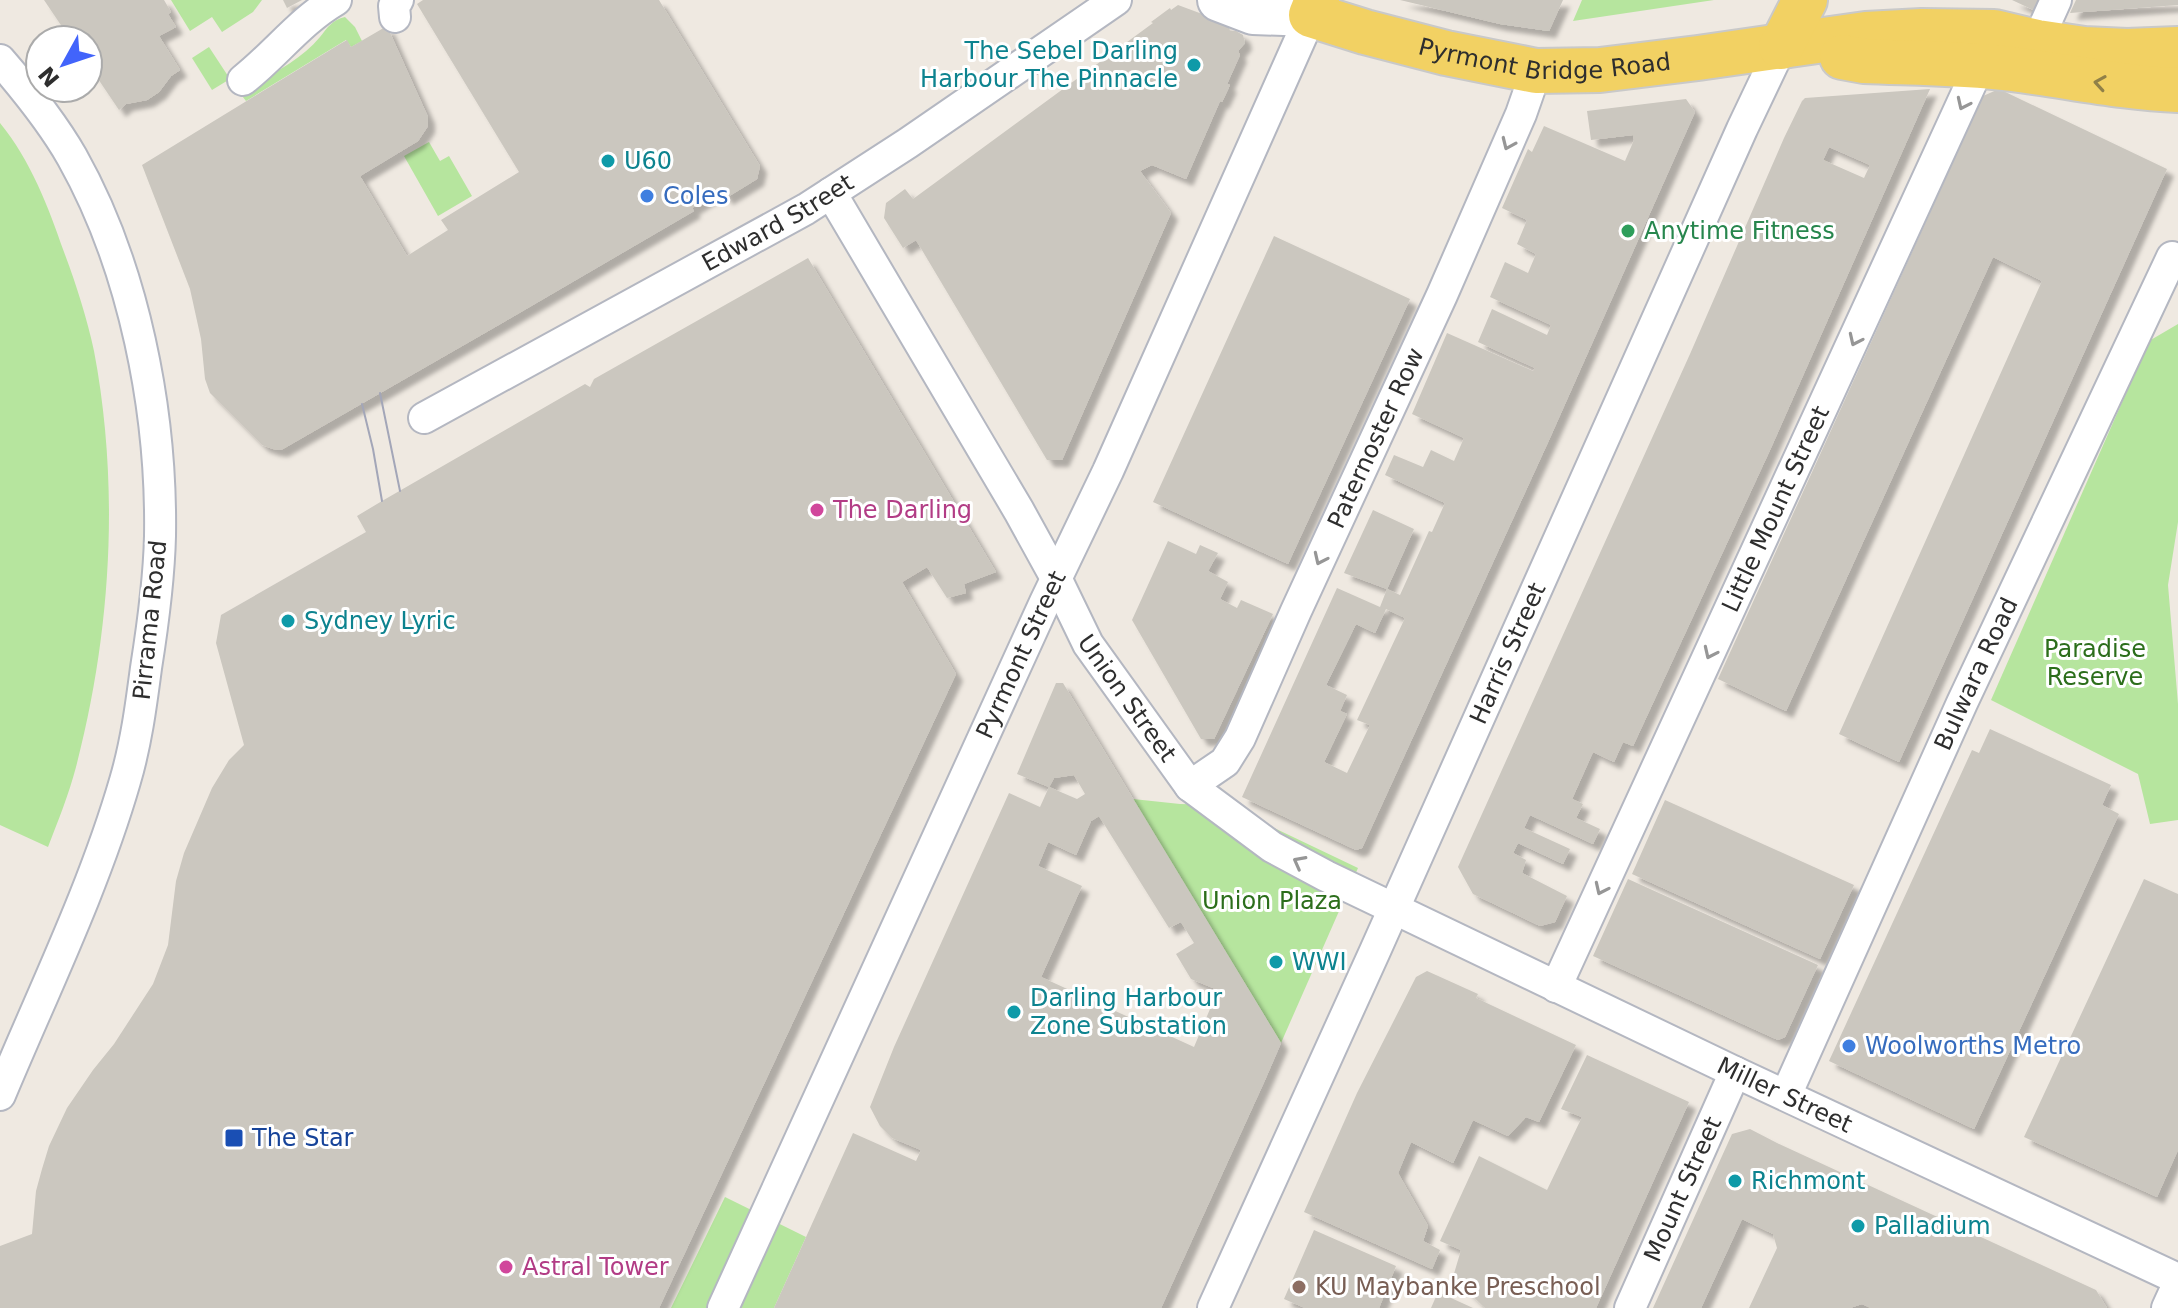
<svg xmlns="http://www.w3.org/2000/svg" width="2178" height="1308" font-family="'DejaVu Sans',sans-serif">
<defs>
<filter id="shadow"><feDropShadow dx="7" dy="7" stdDeviation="2" flood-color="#0004"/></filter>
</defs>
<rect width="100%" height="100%" fill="#efe9e1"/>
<path fill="#b6e59e" d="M 171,0 L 262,0 L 253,12 L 222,32 L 212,17 L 190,31 Z
M 1582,0 L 1714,0 L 1573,21 Z
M 345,17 L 355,27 L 362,41 L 351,47 L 346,40 L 246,101 L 239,92 C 267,77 300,61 320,37 C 328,27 332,20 345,17 Z
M 209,47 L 230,79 L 212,90 L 192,58 Z
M 0,123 C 31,161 48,206 64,252 C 76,284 87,318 94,351 C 120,488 111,633 76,767 C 69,794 58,821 48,847 L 0,825 Z
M 429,142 L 440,161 L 449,156 L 472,196 L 438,216 L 404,156 Z
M 2178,324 L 2178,522 L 2168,585 L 2178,704 L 2178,820 L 2150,824 L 2138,774 L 1991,700 L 2149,341 Z
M 1133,799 L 1180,804 L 1226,805 L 1358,868 L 1281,1043 Z
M 725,1197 L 806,1237 L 774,1308 L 671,1308 Z"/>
<path fill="#cbc7bf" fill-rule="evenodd" filter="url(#shadow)" d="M 44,0 L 164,0 L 171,12 L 168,14 L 176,27 L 159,36 L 180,70 L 171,76 L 159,92 L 147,100 L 126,104 L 119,110 L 88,64 L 88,40 L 71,40 Z
M 283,0 L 302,0 L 287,8 Z
M 423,0 L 659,0 L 760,166 L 757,179 L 726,198 L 721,190 L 692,208 L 694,211 L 502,323 L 281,450 L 273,449 L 262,445 L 210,393 L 205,379 L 201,339 L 190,289 L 142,165 L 340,44 L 347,40 L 351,47 L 387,26 L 428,117 L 428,126 L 418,141 L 360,176 L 407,256 L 448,230 L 441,220 L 519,172 L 417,4 Z
M 1400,0 L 1563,0 L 1549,31 L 1500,24 Z
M 2012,0 L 2046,0 L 2040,13 Z
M 2076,0 L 2178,0 L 2178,5 L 2070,13 Z
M 1178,5 L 1221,21 L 1220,23 L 1229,27 L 1230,31 L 1236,31 L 1243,35 L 1245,43 L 1238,51 L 1240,55 L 1227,84 L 1230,85 L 1222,102 L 1220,101 L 1186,179 L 1152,165 L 1140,171 L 1171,213 L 1062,460 L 1047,460 L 916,240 L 903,248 L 884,218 L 886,203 L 905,189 L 913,199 L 1153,23 L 1151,22 L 1170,8 L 1171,10 Z
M 1930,89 L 1770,450 L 1633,746 L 1623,742 L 1614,762 L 1593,752 L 1572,799 L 1583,804 L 1576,818 L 1600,829 L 1593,844 L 1530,815 L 1524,828 L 1570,849 L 1563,864 L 1518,843 L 1513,853 L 1526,860 L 1522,873 L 1567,896 L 1555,922 L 1540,926 L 1473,894 L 1458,867 L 1690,354 L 1784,138 L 1802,101 L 1805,98 ZM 1829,147 L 1870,165 L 1864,178 L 1823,160 Z
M 1999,89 L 2167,169 L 1899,762 L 1839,734 L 2042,281 L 1993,257 L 1786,711 L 1718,679 L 1983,96 Z
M 1686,99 L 1695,112 L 1549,440 L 1362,848 L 1356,850 L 1242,797 L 1337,588 L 1380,607 L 1387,589 L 1344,573 L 1373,510 L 1414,529 L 1387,589 L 1400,595 L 1429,531 L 1432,532 L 1445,503 L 1385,475 L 1394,455 L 1423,467 L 1431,450 L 1454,461 L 1464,438 L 1412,414 L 1447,333 L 1533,371 L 1535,368 L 1478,342 L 1492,309 L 1547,335 L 1551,325 L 1490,297 L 1505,262 L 1528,273 L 1536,254 L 1517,244 L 1527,220 L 1502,208 L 1528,149 L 1532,152 L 1544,126 L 1625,161 L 1634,140 L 1633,135 L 1591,140 L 1587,111 ZM 1386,609 L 1405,618 L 1357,720 L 1370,725 L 1347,773 L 1324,762 L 1347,714 L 1340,711 L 1347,695 L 1326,685 L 1356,624 L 1375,633 Z
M 1274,236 L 1410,299 L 1288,564 L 1153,502 Z
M 808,258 L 996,572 L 964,584 L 966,593 L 947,598 L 927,567 L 902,582 L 956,674 L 659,1308 L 0,1308 L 0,1246 L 32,1234 L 36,1191 L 42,1169 L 49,1146 L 67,1108 L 93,1070 L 114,1044 L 153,984 L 168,945 L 176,881 L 184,853 L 212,788 L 229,760 L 244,745 L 216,643 L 221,615 L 366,532 L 357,516 L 382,501 L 585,384 L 590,387 L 594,379 Z
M 1168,541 L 1196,554 L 1200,545 L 1218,553 L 1208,571 L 1228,582 L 1220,599 L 1237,608 L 1241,600 L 1273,614 L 1214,739 L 1201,739 L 1132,620 Z
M 1056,683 L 1063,683 L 1281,1043 L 1265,1080 L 1161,1308 L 774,1308 L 853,1133 L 916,1161 L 921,1150 L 892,1138 L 880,1126 L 870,1107 L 894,1047 L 1009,793 L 1040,807 L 1049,787 L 1077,799 L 1085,794 L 1074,775 L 1054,778 L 1049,787 L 1017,774 ZM 1099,816 L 1169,928 L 1181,922 L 1194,943 L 1176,954 L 1191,979 L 1218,990 L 1194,1047 L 1041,977 L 1082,886 L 1038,866 L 1048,842 L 1076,855 L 1091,821 Z
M 1990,729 L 2111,785 L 2102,805 L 2119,814 L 1974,1129 L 1829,1061 L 1972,750 L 1979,753 Z
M 1665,800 L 1854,885 L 1820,959 L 1632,874 Z
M 1628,879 L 1818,965 L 1785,1037 L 1778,1040 L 1593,956 Z
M 2144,879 L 2178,894 L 2178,1150 L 2157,1197 L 2024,1137 Z
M 1427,971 L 1478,994 L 1476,998 L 1576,1045 L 1539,1122 L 1526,1117 L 1508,1136 L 1473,1120 L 1453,1163 L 1411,1142 L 1398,1173 L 1428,1226 L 1423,1241 L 1440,1250 L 1432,1269 L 1304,1212 L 1357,1093 L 1416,977 Z
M 1587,1055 L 1689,1102 L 1596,1308 L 1485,1308 L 1453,1277 L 1461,1250 L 1440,1241 L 1479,1156 L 1547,1190 L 1582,1117 L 1561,1109 Z
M 1750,1129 L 1777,1143 L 2096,1290 L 2107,1308 L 1871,1308 L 1862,1304 L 1850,1308 L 1749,1308 L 1777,1248 L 1773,1234 L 1742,1219 L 1701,1308 L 1653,1308 L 1732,1134 Z
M 1314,1230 L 1396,1266 L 1379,1308 L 1305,1308 L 1284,1299 Z
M 1438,1292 L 1473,1308 L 1431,1308 Z"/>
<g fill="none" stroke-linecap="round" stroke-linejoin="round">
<defs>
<g id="street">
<path d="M 395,17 L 394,6 L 398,0"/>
<path d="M 2037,42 L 2056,0"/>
<path d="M 0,60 C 26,90 52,122 72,157 C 134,267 162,411 160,536 C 159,580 153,624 146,668 C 141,706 136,744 125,781 C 94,888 43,992 0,1095"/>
<path d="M 243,80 C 276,54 300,21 336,0"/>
<path id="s1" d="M 831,193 L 1019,511 L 1057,580 L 1088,644 L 1190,786 L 1272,847 L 1326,876 L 1735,1072 L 2178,1279"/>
<path id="s2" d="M 424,418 L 806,209 L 908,143 L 1116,0"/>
<path id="s3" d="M 1190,786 L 1225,762 L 1240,738 L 1296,611 L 1442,295 L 1521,114 L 1536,71"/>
<path id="s4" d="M 1556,987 L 1987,49"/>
<path id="s5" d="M 1786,1095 L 1962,703 L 2172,257"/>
<path id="s6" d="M 723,1308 L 1045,602 L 1108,471 L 1311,15"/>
<path id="s7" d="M 1213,1308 L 1375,951 L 1742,129 L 1781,47"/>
<path id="s8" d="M 1630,1308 L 1735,1072"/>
<path d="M 2167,1308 L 2178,1284"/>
</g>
<path id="secondary" d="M 1219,0 L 1253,13 L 1311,15"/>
<g id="primary">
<path id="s9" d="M 1317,0 L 1311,15 L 1365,32 L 1446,53 L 1536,71 L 1600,70 L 1698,58 L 1866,34 L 1922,31 L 1994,32 L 2037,42 L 2084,49 L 2127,51 L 2178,49"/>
<path d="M 1781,47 L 1805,0"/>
<path d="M 1842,57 L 1864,61 C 1913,63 1963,63 2012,69 C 2068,76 2122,88 2178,90"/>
</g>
</defs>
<use href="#street" stroke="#b4b7c1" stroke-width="34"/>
<use href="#secondary" stroke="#b4b7c1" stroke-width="46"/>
<use href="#primary" stroke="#c9c9c9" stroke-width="48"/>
<use href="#street" stroke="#fff" stroke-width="30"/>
<use href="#secondary" stroke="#fff" stroke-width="42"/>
<use href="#primary" stroke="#f2d163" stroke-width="44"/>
<path stroke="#a3a6b8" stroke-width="2" d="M 380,393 L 400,491
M 362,404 L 373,449 L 382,501"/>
</g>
<defs><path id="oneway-chevron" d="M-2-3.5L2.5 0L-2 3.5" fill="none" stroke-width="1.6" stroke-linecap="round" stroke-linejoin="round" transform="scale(2)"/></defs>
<use stroke="#908048" href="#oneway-chevron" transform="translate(2100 83) rotate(-171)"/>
<g stroke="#969696">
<use href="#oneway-chevron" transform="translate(1963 104) rotate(115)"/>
<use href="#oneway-chevron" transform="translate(1508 144) rotate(114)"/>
<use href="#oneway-chevron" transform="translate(1855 340) rotate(115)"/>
<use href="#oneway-chevron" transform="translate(1320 559) rotate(115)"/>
<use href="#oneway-chevron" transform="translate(1710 653) rotate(115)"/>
<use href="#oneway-chevron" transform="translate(1299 862) rotate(-152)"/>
<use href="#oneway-chevron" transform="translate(1601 889) rotate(115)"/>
</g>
<g fill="#0f9aa8" stroke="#fff" stroke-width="3">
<circle cx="1194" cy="65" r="8"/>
<circle cx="608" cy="161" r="8"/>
<circle cx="288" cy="621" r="8"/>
<circle cx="1276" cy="962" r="8"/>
<circle cx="1014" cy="1012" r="8"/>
<circle cx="1735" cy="1181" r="8"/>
<circle cx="1858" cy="1226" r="8"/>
</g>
<g fill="#3f7fe0" stroke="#fff" stroke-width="3">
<circle cx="647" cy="196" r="8"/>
<circle cx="1849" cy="1046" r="8"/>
</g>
<circle fill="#2e9e5b" stroke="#fff" stroke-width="3" cx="1628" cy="231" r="8"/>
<g fill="#d1479c" stroke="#fff" stroke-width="3">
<circle cx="817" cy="510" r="8"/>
<circle cx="506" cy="1267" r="8"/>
</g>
<rect fill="#1a4fb4" stroke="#fff" stroke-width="3" x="224" y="1128" width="20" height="20" rx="4"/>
<circle fill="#8d6e63" stroke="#fff" stroke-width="3" cx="1299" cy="1287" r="8"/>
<g text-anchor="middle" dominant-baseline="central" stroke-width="6" stroke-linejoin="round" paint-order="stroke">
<g font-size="24" fill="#0d838f" stroke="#fff" text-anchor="start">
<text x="1178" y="51" text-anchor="end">The Sebel Darling<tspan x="1178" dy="28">Harbour The Pinnacle</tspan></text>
<text x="624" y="161">U60</text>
<text x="304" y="621">Sydney Lyric</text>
<text x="1292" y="962">WWI</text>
<text x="1030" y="998">Darling Harbour<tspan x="1030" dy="28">Zone Substation</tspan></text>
<text x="1751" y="1181">Richmont</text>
<text x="1874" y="1226">Palladium</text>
</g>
<g font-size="24" fill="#2e2e2e" stroke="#fff">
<text stroke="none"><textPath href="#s9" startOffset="256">Pyrmont Bridge Road</textPath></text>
<text stroke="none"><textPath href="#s2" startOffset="404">Edward Street</textPath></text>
<text stroke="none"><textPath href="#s3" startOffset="400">Paternoster Row</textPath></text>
<text stroke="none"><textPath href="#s4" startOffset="526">Little Mount Street</textPath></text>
<text transform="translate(150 620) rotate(-84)">Pirrama Road</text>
<text stroke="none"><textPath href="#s7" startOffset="718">Harris Street</textPath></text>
<text stroke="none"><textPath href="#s6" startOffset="718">Pyrmont Street</textPath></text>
<text stroke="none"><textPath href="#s5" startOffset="462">Bulwara Road</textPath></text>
<text stroke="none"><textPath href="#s1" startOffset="586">Union Street</textPath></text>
<text stroke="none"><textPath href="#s1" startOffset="1366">Miller Street</textPath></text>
<text stroke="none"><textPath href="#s8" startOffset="130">Mount Street</textPath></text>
</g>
<g font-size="24" fill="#366cbe" stroke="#fff" text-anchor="start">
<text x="663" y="196">Coles</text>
<text x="1865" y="1046">Woolworths Metro</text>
</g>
<g font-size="24" fill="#27864d" stroke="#fff" text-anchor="start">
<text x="1644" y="231">Anytime Fitness</text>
</g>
<g font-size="24" fill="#b23c85" stroke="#fff" text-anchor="start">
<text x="833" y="510">The Darling</text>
<text x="522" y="1267">Astral Tower</text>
</g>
<g font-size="24" fill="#2c6e1b" stroke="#fff">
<text x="2095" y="649">Paradise<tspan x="2095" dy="28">Reserve</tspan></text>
<text x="1272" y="901">Union Plaza</text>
</g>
<g font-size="24" fill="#164399" stroke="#fff" text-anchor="start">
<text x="252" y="1138">The Star</text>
</g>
<g font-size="24" fill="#785e54" stroke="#fff" text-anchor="start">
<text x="1315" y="1287">KU Maybanke Preschool</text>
</g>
</g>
<g transform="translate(64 64) rotate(230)"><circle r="38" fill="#ffffff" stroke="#ababab" stroke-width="2"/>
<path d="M0-6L14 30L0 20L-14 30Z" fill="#4264fb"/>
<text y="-12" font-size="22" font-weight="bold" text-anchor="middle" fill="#2e2e2e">N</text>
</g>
</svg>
